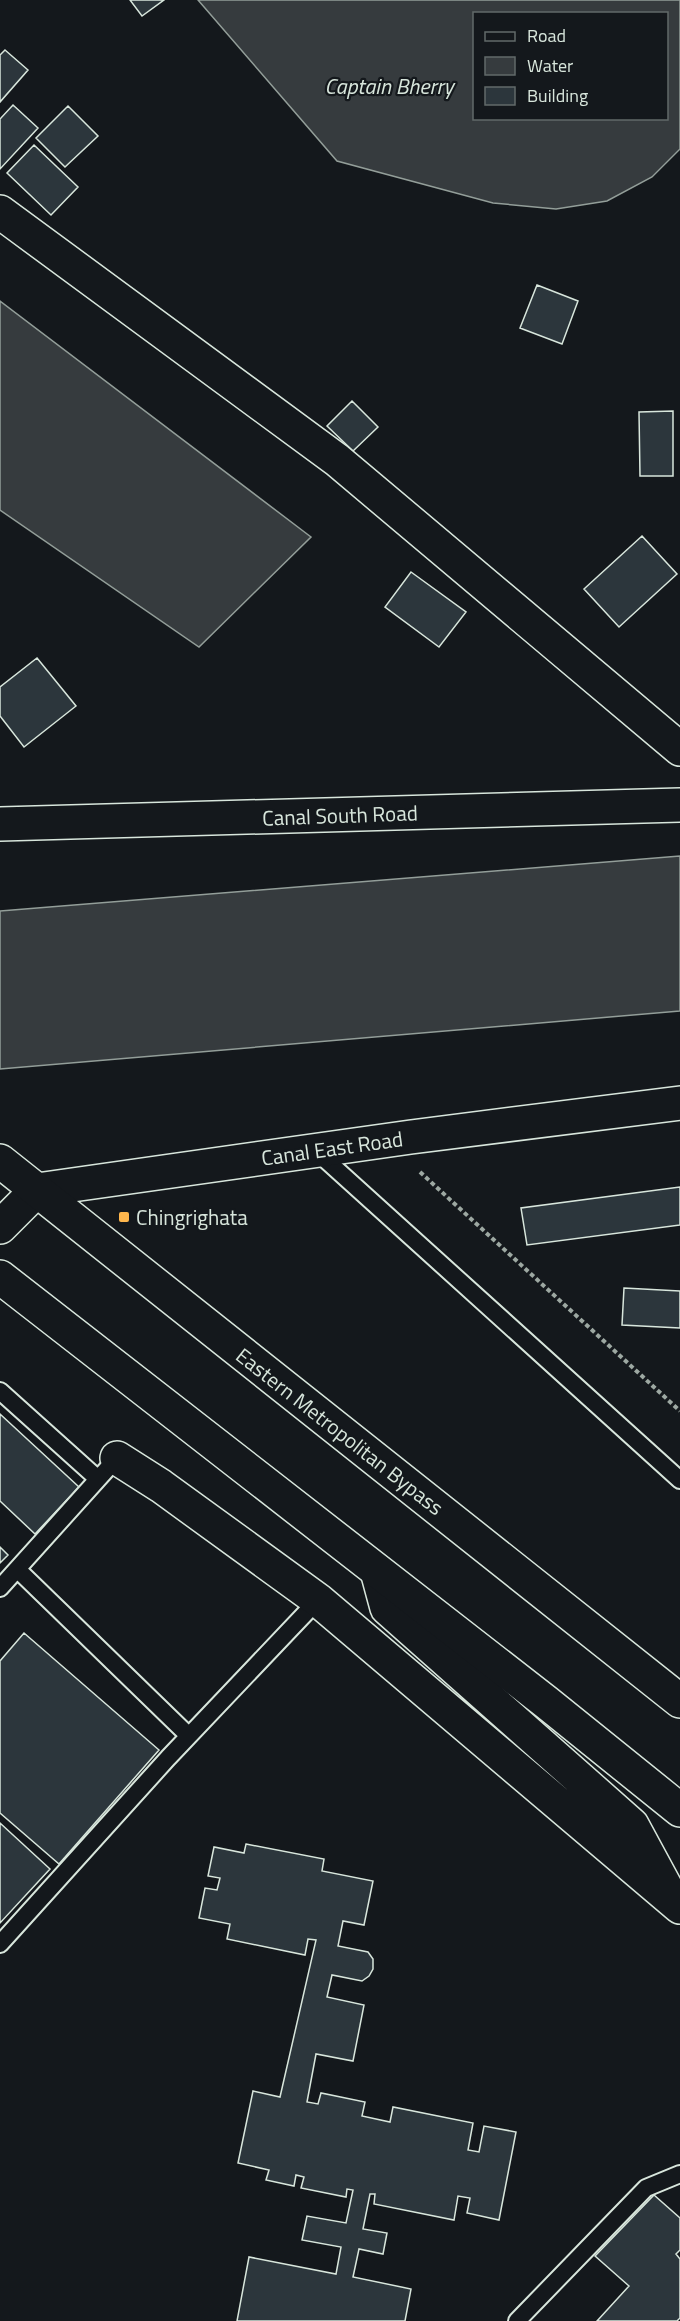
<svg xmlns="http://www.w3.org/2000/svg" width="680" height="2321" font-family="'Titillium Web',sans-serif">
<rect width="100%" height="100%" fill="#14181c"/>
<path fill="#363b3e" stroke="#939e99" stroke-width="1.5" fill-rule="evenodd" d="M 198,0 L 680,0 L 680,149 L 652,177 L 607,201 L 556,209 L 493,203 L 337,161 ZM 474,14 L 666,14 L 666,118 L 474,118 Z
M 0,301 L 311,537 L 199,647 L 0,510 Z
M 680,856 L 680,1011 L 0,1069 L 0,911 Z"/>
<path fill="#2c363c" stroke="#d8e6dc" stroke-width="1.5" d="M 130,0 L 164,0 L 142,16 Z
M 5,50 L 28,70 L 0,102 L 0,55 Z
M 13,105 L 38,128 L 0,169 L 0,119 Z
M 68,106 L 98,136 L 65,167 L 36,138 Z
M 34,145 L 78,187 L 51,215 L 7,173 Z
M 537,285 L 578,301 L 562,344 L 520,328 Z
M 352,401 L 378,427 L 353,451 L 327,426 Z
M 673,411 L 673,476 L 640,476 L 639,412 Z
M 642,536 L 677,574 L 619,627 L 584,589 Z
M 411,572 L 466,612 L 439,647 L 385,607 Z
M 37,658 L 76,706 L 24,747 L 0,716 L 0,687 Z
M 680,1187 L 680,1225 L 527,1245 L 521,1208 Z
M 624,1288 L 680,1291 L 680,1328 L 622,1325 Z
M 0,1414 L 79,1487 L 35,1534 L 0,1501 Z
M 0,1547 L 8,1555 L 0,1563 Z
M 24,1633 L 159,1750 L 59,1864 L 0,1813 L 0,1661 Z
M 0,1823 L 50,1869 L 0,1923 Z
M 246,1844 L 324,1859 L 322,1871 L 373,1881 L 364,1925 L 343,1921 L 338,1946 L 368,1952 L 373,1959 L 373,1969 L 369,1976 L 362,1981 L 332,1975 L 327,1997 L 364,2005 L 353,2061 L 316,2054 L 307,2102 L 318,2104 L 321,2093 L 365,2102 L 362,2116 L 390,2122 L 393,2107 L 473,2123 L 468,2150 L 479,2152 L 484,2126 L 516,2132 L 499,2220 L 467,2213 L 470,2198 L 458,2196 L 454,2220 L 374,2204 L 375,2194 L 370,2194 L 363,2229 L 387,2233 L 383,2254 L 359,2249 L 353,2277 L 411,2289 L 405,2321 L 237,2321 L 249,2257 L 336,2274 L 341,2247 L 302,2240 L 307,2216 L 346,2223 L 353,2190 L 347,2189 L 346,2197 L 301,2188 L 304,2177 L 296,2175 L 294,2186 L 266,2180 L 269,2170 L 238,2163 L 253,2091 L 280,2097 L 316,1940 L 308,1939 L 305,1955 L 227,1939 L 230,1924 L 199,1918 L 205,1888 L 217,1890 L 220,1878 L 208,1876 L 214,1847 L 244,1853 Z
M 654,2195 L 680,2218 L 680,2250 L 676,2254 L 680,2259 L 680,2318 L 677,2321 L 597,2321 L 629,2286 L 595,2256 Z"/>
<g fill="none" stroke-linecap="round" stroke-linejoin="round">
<defs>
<path id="service" d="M 316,1151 L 680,1480
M 0,1391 L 98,1479
M 17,1569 L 189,1736
M 0,1588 L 117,1458
M 0,1944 L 168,1758 L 318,1600
M 517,2321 L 646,2188 L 680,2174"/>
<path id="minor" d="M 0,212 L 337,460 L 680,749
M 117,1458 L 161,1486 L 318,1600 L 680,1907
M 377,1571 L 387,1608 L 632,1825 L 665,1886"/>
<path id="tertiary" d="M 0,824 L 680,805"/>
<path id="secondary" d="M 0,1227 L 37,1190 L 411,1137 L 680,1103"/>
<path id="primary" d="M 0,1161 L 680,1701
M 0,1277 L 546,1702 L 680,1810"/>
</defs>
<use href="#service" stroke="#d8e6dc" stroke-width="20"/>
<use href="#minor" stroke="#d8e6dc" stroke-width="36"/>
<use href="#tertiary" stroke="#d8e6dc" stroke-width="36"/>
<use href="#secondary" stroke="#d8e6dc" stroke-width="36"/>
<use href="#primary" stroke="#d8e6dc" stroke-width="36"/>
<path stroke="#9da8a2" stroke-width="4" stroke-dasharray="4.5 3" stroke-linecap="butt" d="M 420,1172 L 680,1411"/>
<use href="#service" stroke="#14181c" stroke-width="16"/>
<use href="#minor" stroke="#14181c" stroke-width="33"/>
<use href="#tertiary" stroke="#14181c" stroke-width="33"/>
<use href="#secondary" stroke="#14181c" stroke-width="33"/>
<use href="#primary" stroke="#14181c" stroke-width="33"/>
</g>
<rect fill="#ffb74d" stroke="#14181c" stroke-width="2" x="118" y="1211" width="12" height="12" rx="3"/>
<g text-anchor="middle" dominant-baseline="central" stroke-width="4.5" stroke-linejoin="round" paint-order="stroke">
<g font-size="21" fill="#d8e6dc" stroke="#14181c">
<text transform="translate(340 815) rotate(-2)">Canal South Road</text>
<text transform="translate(332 1148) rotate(-8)">Canal East Road</text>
<text transform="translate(340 1431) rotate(38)">Eastern Metropolitan Bypass</text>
</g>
<g font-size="21" fill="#d8e6dc" stroke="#14181c" text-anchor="start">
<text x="136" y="1217">Chingrighata</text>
</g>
<g font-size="22" font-style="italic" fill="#d8e6dc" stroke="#14181c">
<text x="389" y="86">Captain Bherry</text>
</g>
</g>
<rect x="473" y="12" width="195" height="108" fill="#14181c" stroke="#626a69" stroke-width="1.5"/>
<rect x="485" y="32" width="30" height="9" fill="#14181c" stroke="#626a69" stroke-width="1.5"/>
<text x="527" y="42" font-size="18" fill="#d8e6dc">Road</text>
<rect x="485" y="57" width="30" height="18" fill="#363b3e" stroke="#626a69" stroke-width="1.5"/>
<text x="527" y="72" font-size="18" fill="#d8e6dc">Water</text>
<rect x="485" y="87" width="30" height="18" fill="#2c363c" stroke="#626a69" stroke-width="1.5"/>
<text x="527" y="102" font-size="18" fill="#d8e6dc">Building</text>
</svg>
